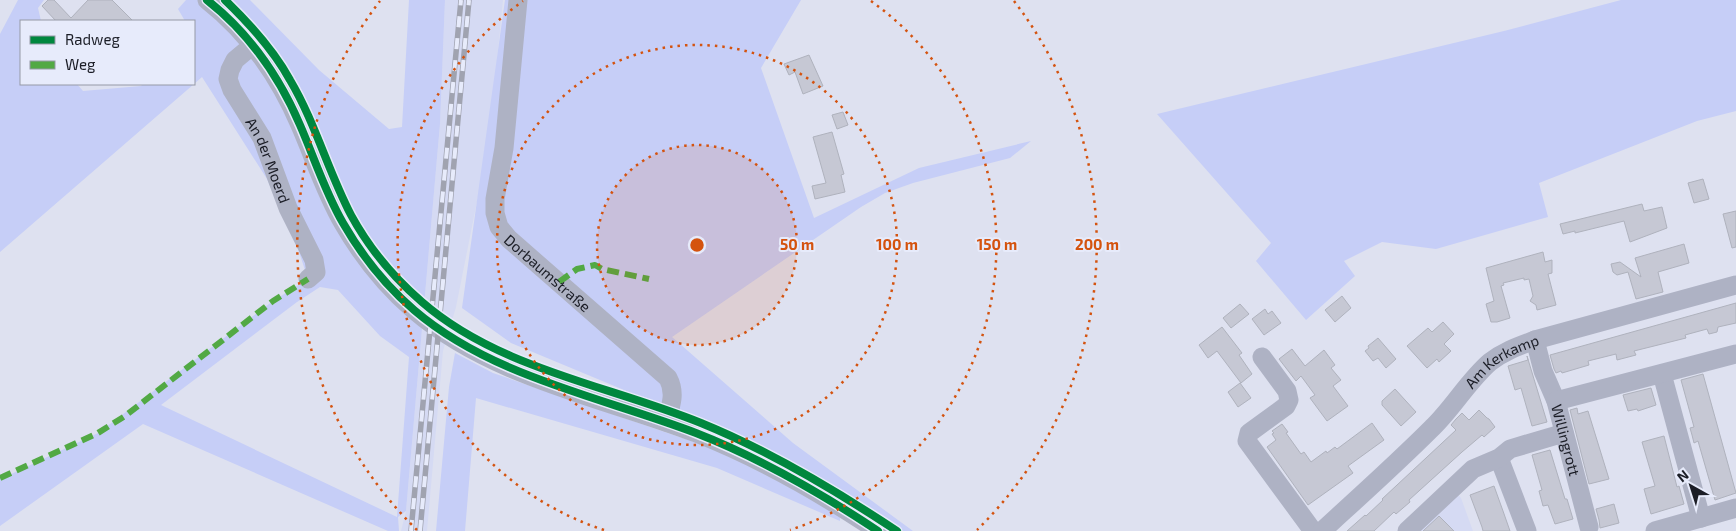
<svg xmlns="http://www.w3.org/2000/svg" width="1736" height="531" font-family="'Exo 2',sans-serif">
<rect width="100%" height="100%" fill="#dee1f0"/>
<path fill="#d5daf3" d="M 445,0 L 503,0 L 489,141 L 456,307 L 443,351 L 427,531 L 401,531 L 406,511 L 440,124 Z
M 1455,491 L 1461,498 L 1473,531 L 1413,531 Z"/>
<path fill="#c6cef7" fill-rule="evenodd" d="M 18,0 L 44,0 L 38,8 L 41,21 L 21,21 L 21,84 L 77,84 L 83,91 L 141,86 L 143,84 L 194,84 L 0,252 L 0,34 Z
M 186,0 L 250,0 L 319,70 L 389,129 L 402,127 L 409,0 L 445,0 L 440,124 L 406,511 L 398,517 L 399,531 L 388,531 L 143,424 L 0,526 L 0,474 L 3,478 L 98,433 L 273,301 L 308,279 L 297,246 L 267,179 L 202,77 L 194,84 L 194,21 L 185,21 L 178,9 ZM 320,287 L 338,290 L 380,336 L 409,357 L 397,517 L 161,405 L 297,302 Z
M 505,0 L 801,0 L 761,68 L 814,218 L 919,168 L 1031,141 L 1010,158 L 913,183 L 885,193 L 861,207 L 672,337 L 793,443 L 913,531 L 901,531 L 861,505 L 783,459 L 737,437 L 511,343 L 462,308 Z
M 1621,0 L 1736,0 L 1736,111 L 1697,121 L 1539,183 L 1548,217 L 1436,249 L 1382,242 L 1344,261 L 1355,276 L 1306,320 L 1256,261 L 1271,243 L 1157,114 L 1504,31 Z
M 455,353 L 493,373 L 726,453 L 840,514 L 840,521 L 717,468 L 476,398 L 465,531 L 436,531 L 449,387 Z"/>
<path fill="#c6c8d4" stroke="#afb2bd" d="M 48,0 L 54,0 L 71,18 L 88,0 L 112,0 L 133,21 L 56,21 L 42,6 Z
M 809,55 L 823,86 L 803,94 L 795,72 L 789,75 L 784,64 Z
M 843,112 L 848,125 L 837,129 L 832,115 Z
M 832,132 L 844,174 L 841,175 L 845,192 L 815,199 L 812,186 L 826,183 L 813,137 Z
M 1703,179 L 1709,199 L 1694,203 L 1688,183 Z
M 1642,204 L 1644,211 L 1662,207 L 1667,228 L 1630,242 L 1624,221 L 1575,233 L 1575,231 L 1563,234 L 1560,224 Z
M 1736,211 L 1736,247 L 1732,248 L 1723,214 Z
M 1684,244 L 1689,263 L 1658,272 L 1663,292 L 1636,299 L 1628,272 L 1617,275 L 1613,272 L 1611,264 L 1620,262 L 1641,277 L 1635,258 Z
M 1543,252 L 1545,262 L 1552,260 L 1552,273 L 1548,274 L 1556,305 L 1537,310 L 1536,305 L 1530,301 L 1533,296 L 1529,279 L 1524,280 L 1524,278 L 1503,283 L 1504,285 L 1501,286 L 1510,318 L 1497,322 L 1491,322 L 1486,304 L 1494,301 L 1486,268 Z
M 1342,296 L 1351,308 L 1335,322 L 1325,310 Z
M 1736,303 L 1736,323 L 1718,327 L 1717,332 L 1709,334 L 1707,329 L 1685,335 L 1686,338 L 1634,351 L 1636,355 L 1617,360 L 1616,354 L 1588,361 L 1589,365 L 1562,373 L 1561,371 L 1556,373 L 1554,369 L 1550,355 Z
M 1240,304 L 1249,314 L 1231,328 L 1223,318 Z
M 1265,309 L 1268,314 L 1272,311 L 1281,323 L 1264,335 L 1252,319 Z
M 1443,322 L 1454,334 L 1444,344 L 1451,351 L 1439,362 L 1437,359 L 1427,368 L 1407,346 L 1428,328 L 1432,332 Z
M 1222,327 L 1242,353 L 1239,355 L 1252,374 L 1241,383 L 1217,351 L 1208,358 L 1199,345 Z
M 1378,338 L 1396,359 L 1386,368 L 1378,358 L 1373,361 L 1365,351 L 1369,348 L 1368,346 Z
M 1292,349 L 1305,366 L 1324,350 L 1335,365 L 1331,368 L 1341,380 L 1333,386 L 1348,406 L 1327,421 L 1310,398 L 1315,395 L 1301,376 L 1296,381 L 1279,359 Z
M 1527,356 L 1547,422 L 1532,426 L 1521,388 L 1515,390 L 1508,366 L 1528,360 Z
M 1703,374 L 1736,493 L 1715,500 L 1698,441 L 1694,443 L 1692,435 L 1690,428 L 1694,427 L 1681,380 Z
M 1240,383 L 1251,398 L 1238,407 L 1228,392 Z
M 1651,388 L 1656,405 L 1638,411 L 1637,409 L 1628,411 L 1623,395 Z
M 1395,389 L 1416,412 L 1401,426 L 1382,405 L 1382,401 Z
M 1577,408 L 1578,414 L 1588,411 L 1609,479 L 1589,484 L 1570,410 Z
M 1479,410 L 1487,418 L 1489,419 L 1495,427 L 1484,437 L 1482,435 L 1462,452 L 1409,500 L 1410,502 L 1396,514 L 1394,512 L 1374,531 L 1347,531 L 1365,515 L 1366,516 L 1383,500 L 1382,499 L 1456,430 L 1451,425 L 1456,419 L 1462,413 L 1469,420 Z
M 1372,423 L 1384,440 L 1348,466 L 1353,473 L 1308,505 L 1267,447 L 1276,440 L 1272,434 L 1274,433 L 1272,431 L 1282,424 L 1288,432 L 1286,433 L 1301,454 L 1304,452 L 1311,462 L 1326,451 L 1327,453 L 1335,447 L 1337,449 Z
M 1664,436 L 1677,487 L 1679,486 L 1684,504 L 1651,514 L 1644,489 L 1655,486 L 1642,442 Z
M 1550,450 L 1565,499 L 1567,499 L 1573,519 L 1555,524 L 1548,505 L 1543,506 L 1539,491 L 1542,490 L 1532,455 Z
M 1494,486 L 1503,511 L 1510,531 L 1483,531 L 1482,527 L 1470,495 Z
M 1614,504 L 1619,523 L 1600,528 L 1599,520 L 1596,509 Z
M 1439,516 L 1454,531 L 1423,531 Z"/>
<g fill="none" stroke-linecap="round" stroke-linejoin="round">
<g stroke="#aeb2c4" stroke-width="19">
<path d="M 207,0 C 249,33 279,76 300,125 C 314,157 325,192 343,223 C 362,256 385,285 414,310 C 492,377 602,397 696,433 C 760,458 821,493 878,531"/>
<path id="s1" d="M 518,0 L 504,148 L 495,199 L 495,213 L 499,227 L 509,239 L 668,378 C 676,393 671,406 666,422"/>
<path id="s2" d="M 253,45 L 235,60 L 230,70 L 228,79 L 232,90 L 262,138 L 288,208 L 314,260 L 316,272 L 308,279"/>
<path id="s3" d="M 1535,340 L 1543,371 L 1556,401 L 1589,527"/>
<path d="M 1262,357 L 1287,391 L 1289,400 L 1286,406 L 1249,433 L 1247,441 L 1313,531"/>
<path d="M 1662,374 L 1701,518"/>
<path d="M 1556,401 L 1736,354"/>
<path d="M 1499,458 L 1527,531"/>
<path id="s4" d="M 1322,531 C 1359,497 1396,464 1432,428 C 1453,408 1468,381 1490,362 C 1504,351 1519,346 1535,340 L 1736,285"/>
<path d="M 1407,531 L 1473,469 L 1499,458 L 1510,449 L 1564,433"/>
<path d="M 1655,531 L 1736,508"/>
</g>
<defs>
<path id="rail" d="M 411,531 L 461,0
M 420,531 L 469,0"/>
</defs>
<use href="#rail" stroke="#a0a3b0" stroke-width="5.5"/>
<use href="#rail" stroke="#e7ebfb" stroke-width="4" stroke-dasharray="11" stroke-linecap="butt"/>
<path stroke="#52a944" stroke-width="6" stroke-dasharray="12 6" stroke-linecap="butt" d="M 559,282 L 577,269 L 595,265 L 602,269 L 649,279
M 0,478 L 98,433 L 125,416 L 273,301 L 308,279"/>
<defs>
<path id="cycleway" d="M 207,0 C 249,33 279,76 300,125 C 314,157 325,192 343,223 C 362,256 385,285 414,310 C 492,377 602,397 696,433 C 760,458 821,493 878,531
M 225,0 C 250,24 273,49 290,80 C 315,122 328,171 351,215 C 369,248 393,277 422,302 C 499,369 608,385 701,423 C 770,451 835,490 897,531"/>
</defs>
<use href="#cycleway" stroke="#e7ebfb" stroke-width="11"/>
<use href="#cycleway" stroke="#00873e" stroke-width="8"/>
</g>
<circle cx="697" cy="245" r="100" fill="#d4530f" fill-opacity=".12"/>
<g fill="none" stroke="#d4530f" stroke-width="2.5" stroke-dasharray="2.5 5">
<circle cx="697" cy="245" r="100"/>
<circle cx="697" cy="245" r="200"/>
<path d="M604 530A300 300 0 0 1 523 1M871 1A300 300 0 0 1 790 530"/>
<path d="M417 530A400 400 0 0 1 380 1M1014 1A400 400 0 0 1 977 530"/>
</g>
<g text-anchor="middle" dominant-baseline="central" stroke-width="4" stroke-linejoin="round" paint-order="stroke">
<g font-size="15" fill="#1b1d26" stroke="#e7ebfb">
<text stroke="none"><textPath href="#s2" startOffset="135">An der Moerd</textPath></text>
<text stroke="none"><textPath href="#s1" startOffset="296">Dorbaumstraße</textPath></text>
<text stroke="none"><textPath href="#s4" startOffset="249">Am Kerkamp</textPath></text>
<text stroke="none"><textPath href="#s3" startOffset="105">Willingrott</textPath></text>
</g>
</g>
<circle cx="697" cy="245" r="8" fill="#d4530f" stroke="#e7ebfb" stroke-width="2.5"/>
<g font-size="15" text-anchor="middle" font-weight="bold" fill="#d4530f" stroke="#e7ebfb" stroke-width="4" stroke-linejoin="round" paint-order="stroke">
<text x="797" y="250">50 m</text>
<text x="897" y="250">100 m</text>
<text x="997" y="250">150 m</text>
<text x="1097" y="250">200 m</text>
</g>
<rect x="20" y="20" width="175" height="65" fill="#e7ebfb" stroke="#9599a6"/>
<rect x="30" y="36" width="25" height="8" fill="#00873e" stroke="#9599a6"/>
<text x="65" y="45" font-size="15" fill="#1b1d26">Radweg</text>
<rect x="30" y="61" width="25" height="8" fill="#52a944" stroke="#9599a6"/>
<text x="65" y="70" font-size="15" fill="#1b1d26">Weg</text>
<g transform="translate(1691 486) rotate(321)" stroke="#e7ebfb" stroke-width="4" paint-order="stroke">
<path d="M0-4L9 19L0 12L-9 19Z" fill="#1b1d26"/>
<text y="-8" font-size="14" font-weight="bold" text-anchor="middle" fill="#1b1d26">N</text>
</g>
</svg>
